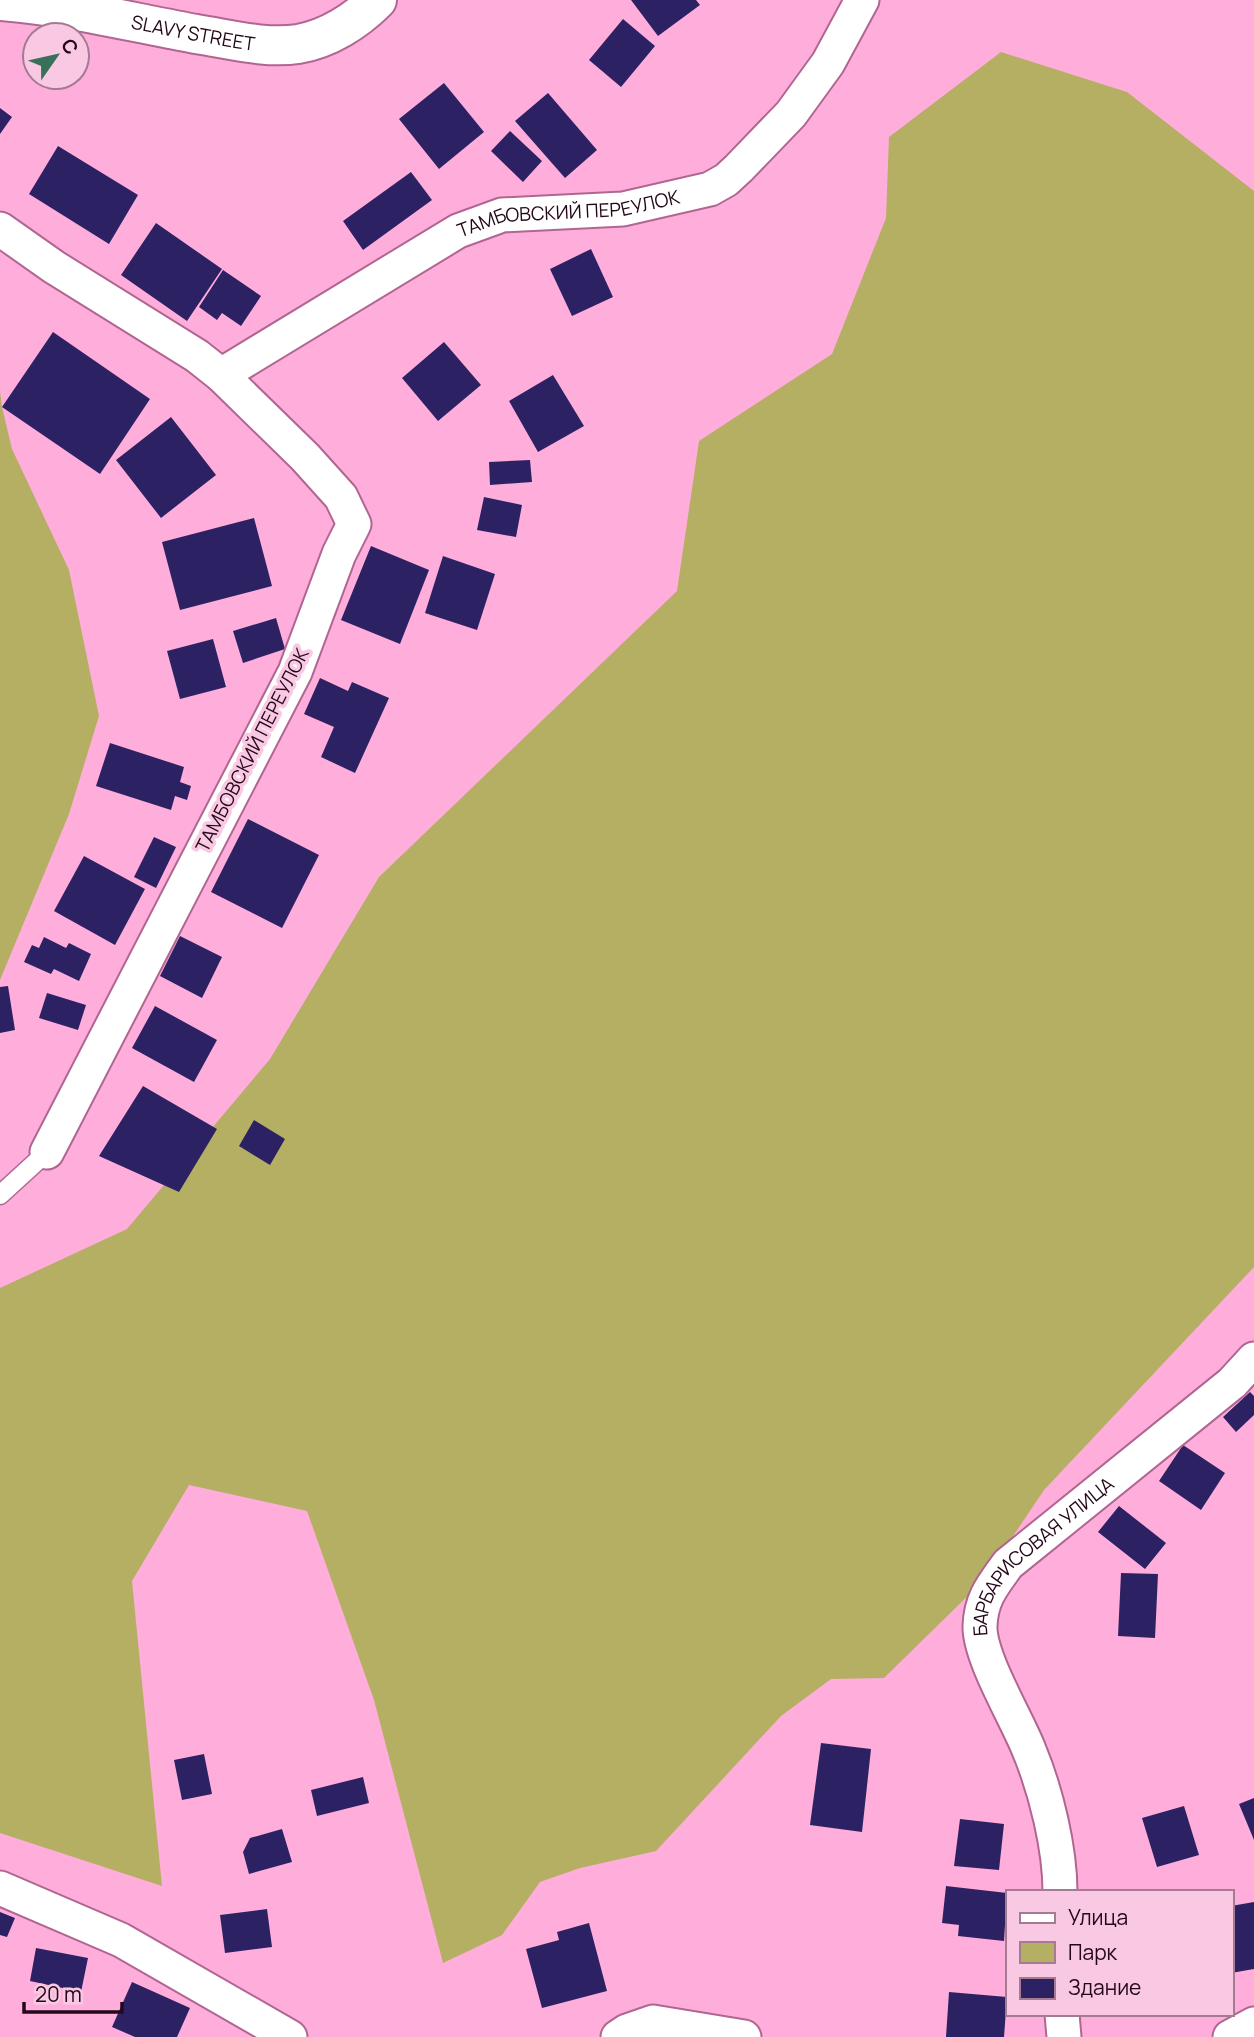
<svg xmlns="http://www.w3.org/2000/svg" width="1254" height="2037" font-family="Manrope,sans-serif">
<rect width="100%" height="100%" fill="#ffaedc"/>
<path fill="#b5af63" d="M 1001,52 L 1127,92 L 1254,191 L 1254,1267 L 1044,1490 L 983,1581 L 884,1678 L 831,1679 L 781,1716 L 656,1851 L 580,1868 L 540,1882 L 502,1935 L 443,1963 L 374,1700 L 307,1511 L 189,1485 L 132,1581 L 162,1886 L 0,1833 L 0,1288 L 127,1229 L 270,1059 L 379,877 L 677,591 L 699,441 L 832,354 L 886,218 L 889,137 Z
M 0,391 L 2,407 L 12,449 L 69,570 L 99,716 L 69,814 L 0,980 Z"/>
<path fill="#2c2263" d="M 631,0 L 696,0 L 700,5 L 658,36 Z
M 623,19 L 655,46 L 621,87 L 589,60 Z
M 444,83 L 484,132 L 439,169 L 399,119 Z
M 548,93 L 597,150 L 565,178 L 515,121 Z
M 0,108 L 12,117 L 0,134 Z
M 510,131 L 542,161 L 523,182 L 491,151 Z
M 58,146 L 138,195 L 109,244 L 29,194 Z
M 411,172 L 432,200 L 363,250 L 343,221 Z
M 156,223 L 222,269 L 187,321 L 121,275 Z
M 591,249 L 613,297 L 572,316 L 550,269 Z
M 223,270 L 261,296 L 241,326 L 222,313 L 217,320 L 199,307 Z
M 53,332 L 150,399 L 100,474 L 2,407 Z
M 444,342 L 481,385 L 438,421 L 402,378 Z
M 553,375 L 584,426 L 538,452 L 509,401 Z
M 171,417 L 216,475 L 161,518 L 116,460 Z
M 530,460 L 532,482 L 490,485 L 489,462 Z
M 484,497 L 522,505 L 516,537 L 477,530 Z
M 254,518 L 272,586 L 180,610 L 162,542 Z
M 371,546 L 429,570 L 400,644 L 341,620 Z
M 443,556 L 495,574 L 477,630 L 425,613 Z
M 276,618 L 285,649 L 243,663 L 233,631 Z
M 213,639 L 226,687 L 180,699 L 167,651 Z
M 320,678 L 348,691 L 352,682 L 389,698 L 355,773 L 321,757 L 334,727 L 304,714 Z
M 110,743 L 184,767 L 180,782 L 191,786 L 187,800 L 175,796 L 171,810 L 96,786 Z
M 248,819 L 319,855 L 282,928 L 211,892 Z
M 154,837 L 176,847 L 156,888 L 134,877 Z
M 84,856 L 145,889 L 115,945 L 54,911 Z
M 180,936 L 222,957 L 202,998 L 160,976 Z
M 44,937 L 66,948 L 69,943 L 91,954 L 79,981 L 54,969 L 51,974 L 24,962 L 32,945 L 39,948 Z
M 8,986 L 15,1030 L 0,1033 L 0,987 Z
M 47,993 L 86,1005 L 78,1030 L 39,1018 Z
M 155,1006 L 217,1040 L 194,1082 L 132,1048 Z
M 143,1086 L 217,1129 L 179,1192 L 99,1156 Z
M 254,1120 L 285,1139 L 270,1165 L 239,1146 Z
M 1250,1392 L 1254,1396 L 1254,1415 L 1236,1432 L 1223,1417 Z
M 1183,1445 L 1225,1473 L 1201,1510 L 1159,1481 Z
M 1119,1506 L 1166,1543 L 1145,1569 L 1098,1532 Z
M 1121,1573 L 1158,1574 L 1155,1638 L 1118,1636 Z
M 821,1743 L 871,1749 L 862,1832 L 810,1825 Z
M 204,1754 L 212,1794 L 182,1800 L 174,1760 Z
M 363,1777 L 369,1803 L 317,1816 L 311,1790 Z
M 1254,1798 L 1254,1840 L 1239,1804 Z
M 1184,1806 L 1199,1855 L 1157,1867 L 1142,1818 Z
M 960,1819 L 1004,1824 L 999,1870 L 954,1866 Z
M 282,1829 L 292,1862 L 249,1874 L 243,1852 L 250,1838 Z
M 946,1886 L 1007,1893 L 1004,1941 L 958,1936 L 959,1925 L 942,1923 Z
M 1254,1902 L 1254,1969 L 1231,1973 L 1231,1906 Z
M 267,1909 L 272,1947 L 225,1953 L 220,1915 Z
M 0,1912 L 15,1918 L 7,1937 L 0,1935 Z
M 589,1923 L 607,1991 L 542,2008 L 526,1949 L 559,1940 L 557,1932 Z
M 36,1948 L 88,1958 L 81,1992 L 30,1981 Z
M 132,1982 L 190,2008 L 177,2037 L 135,2037 L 112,2027 Z
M 949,1992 L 1007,1997 L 1004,2037 L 946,2037 Z"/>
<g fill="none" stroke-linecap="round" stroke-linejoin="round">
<defs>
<path id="lane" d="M 0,1195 L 47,1152"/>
<g id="street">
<path d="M 0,229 L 54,267 L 197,356 L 221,375 L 305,457 L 341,497 L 354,524 L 339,554 L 295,672 L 47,1152"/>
<path id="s1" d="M 221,375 L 458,231 L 502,215 L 623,209 L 710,189 L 726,180 L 739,168 L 791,114 L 828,63 L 862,0"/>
<path d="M 0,1888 L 121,1940 L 290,2037"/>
<path id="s2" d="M 1060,1892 C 1060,1848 1046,1791 1029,1750 C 1017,1719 979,1657 980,1626 C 981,1598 993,1585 1008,1564 L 1232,1383 L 1254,1359"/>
<path d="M 1062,2014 L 1064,2037"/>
<path d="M 618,2037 L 627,2031 L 653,2022 L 744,2037"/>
<path d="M 1230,2037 L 1254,2024"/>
</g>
<g id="secondary">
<path id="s3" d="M 0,1 C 66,6 131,22 196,34 C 229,39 265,49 298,44 C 328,39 356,21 377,0"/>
</g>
</defs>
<use href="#lane" stroke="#b06691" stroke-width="21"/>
<use href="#street" stroke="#b06691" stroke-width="37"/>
<use href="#secondary" stroke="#b06691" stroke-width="42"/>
<use href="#lane" stroke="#fff" stroke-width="18"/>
<use href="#street" stroke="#fff" stroke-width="33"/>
<use href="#secondary" stroke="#fff" stroke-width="38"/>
</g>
<g text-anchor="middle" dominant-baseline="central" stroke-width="7" stroke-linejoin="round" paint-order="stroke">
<g font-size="19" fill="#240819" stroke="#f9c8e2">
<text stroke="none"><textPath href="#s3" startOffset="196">SLAVY STREET</textPath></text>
<text stroke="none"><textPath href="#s1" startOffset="390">ТАМБОВСКИЙ ПЕРЕУЛОК</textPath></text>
<text transform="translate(252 750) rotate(-63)">ТАМБОВСКИЙ ПЕРЕУЛОК</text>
<text stroke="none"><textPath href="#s2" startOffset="376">БАРБАРИСОВАЯ УЛИЦА</textPath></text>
</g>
</g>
<rect x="1006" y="1890" width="228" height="126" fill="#f9c8e2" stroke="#a47b92" stroke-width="2"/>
<rect x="1020" y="1913" width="35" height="10" fill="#ffffff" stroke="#a47b92" stroke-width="2"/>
<text x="1068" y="1925" font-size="21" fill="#240819">Улица</text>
<rect x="1020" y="1942" width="35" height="21" fill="#b5af63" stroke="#a47b92" stroke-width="2"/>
<text x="1068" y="1960" font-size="21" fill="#240819">Парк</text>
<rect x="1020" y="1978" width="35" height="21" fill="#2c2263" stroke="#a47b92" stroke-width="2"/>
<text x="1068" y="1995" font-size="21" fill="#240819">Здание</text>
<g transform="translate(56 56) rotate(56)"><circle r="33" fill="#f9c8e2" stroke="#a47b92" stroke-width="2"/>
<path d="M0-5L12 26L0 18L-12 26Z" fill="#38715a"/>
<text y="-10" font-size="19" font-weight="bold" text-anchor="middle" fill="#240819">С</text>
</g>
<path d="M24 2002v10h98v-10" fill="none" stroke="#240819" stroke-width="3.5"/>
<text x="35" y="2002" font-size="21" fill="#240819" stroke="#f9c8e2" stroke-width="5" paint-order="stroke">20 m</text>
</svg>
